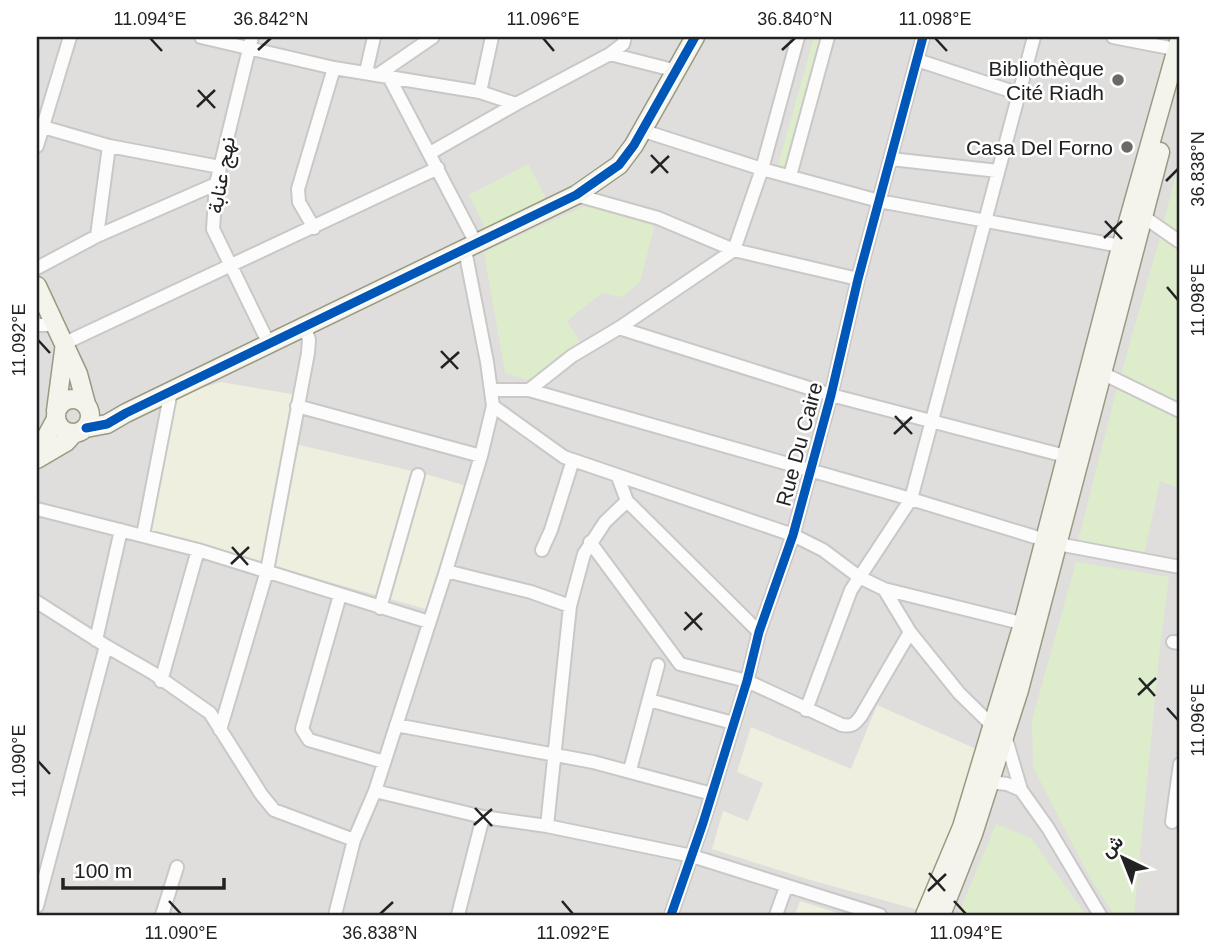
<svg xmlns="http://www.w3.org/2000/svg" width="1217" height="952" font-family="Helvetica,Vazirmatn,sans-serif">
<rect width="100%" height="100%" fill="#f0eeeb"/>
<path fill="#dfdedc" d="M 37,37 L 1180,37 L 1180,915 L 37,915 Z"/>
<path fill="#efefdf" d="M 221,382 L 303,396 L 295,444 L 429,475 L 473,488 L 433,611 L 147,531 L 178,395 Z
M 877,705 L 983,752 L 922,911 L 807,879 L 712,849 L 723,811 L 748,821 L 763,783 L 737,772 L 751,727 L 851,769 Z
M 800,901 L 843,915 L 795,915 Z"/>
<path fill="#ddeccb" d="M 814,37 L 831,37 L 797,170 L 778,165 Z
M 1180,157 L 1180,489 L 1160,481 L 1144,555 L 1077,545 L 1117,388 L 1161,234 Z
M 528,164 L 550,206 L 489,236 L 469,195 Z
M 589,204 L 655,224 L 640,282 L 622,297 L 602,293 L 567,321 L 583,347 L 535,382 L 505,373 L 484,252 Z
M 1076,562 L 1169,577 L 1160,647 L 1134,915 L 1114,915 L 1089,876 L 1033,767 L 1032,720 Z
M 996,824 L 1031,838 L 1086,915 L 958,915 Z"/>
<g fill="none" stroke-linecap="round" stroke-linejoin="round">
<defs>
<path id="street" d="M 201,37 L 334,68 L 480,92 L 516,104 L 610,54 L 623,44 L 625,37
M 252,37 L 216,184 L 213,229 L 269,344
M 1113,37 L 1180,50
M 610,54 L 677,71
M 917,60 L 1020,94
M 366,72 L 374,37
M 379,74 L 433,37
M 389,77 L 477,245
M 480,92 L 492,37
M 43,127 L 109,146 L 220,167
M 644,131 L 762,169 L 879,201 L 1126,247
M 37,146 L 70,37
M 430,153 L 516,104
M 891,159 L 998,171
M 790,176 L 828,37
M 576,195 L 658,218 L 734,250 L 858,279
M 1144,217 L 1180,242
M 314,228 L 299,202 L 298,189 L 334,68
M 97,236 L 109,146
M 37,268 L 97,236 L 216,184
M 37,325 L 55,325
M 619,328 L 831,395 L 1073,458
M 65,343 L 438,168
M 1102,373 L 1180,411
M 491,390 L 529,390 L 572,356 L 619,328 L 734,250 L 762,169 L 798,37
M 529,390 L 911,499 L 1058,544 L 1180,567
M 297,406 L 481,456
M 493,406 L 564,457 L 793,535 L 823,550 L 859,577 L 884,589 L 1029,625
M 618,477 L 627,501 L 759,632
M 37,509 L 198,550 L 429,622
M 143,535 L 171,391
M 590,542 L 680,664 L 747,681 L 842,725 C 852,727 855,724 861,716 L 910,632
M 542,550 L 551,530 L 573,460
M 446,571 L 531,592 L 570,606
M 884,589 L 910,632 L 959,693 L 1006,739 L 1021,790 L 1048,828 L 1100,915
M 340,595 L 302,729 L 309,740 L 384,762
M 37,602 L 106,646 L 37,906
M 380,608 L 418,475
M 96,640 L 121,530
M 1173,642 L 1180,643
M 106,646 L 153,673 L 210,713 L 261,794 L 274,810 L 354,840
M 161,681 L 198,550
M 649,700 L 733,723
M 806,710 L 851,590 L 911,499 L 1034,37
M 396,725 L 593,762 L 712,794
M 220,730 L 267,571 L 308,353 L 309,340 L 305,327
M 630,770 L 658,665
M 990,782 L 1007,784 L 1021,790
M 375,791 L 483,817 L 547,826 L 692,856 L 880,915
M 1172,822 L 1180,764
M 547,826 L 570,606 L 584,554 L 605,522 L 627,501
M 162,915 L 177,867
M 335,915 L 354,840 L 375,791 L 446,571 L 481,456 L 493,406 L 487,362 L 465,250
M 458,915 L 483,817
M 671,915 L 703,823 L 747,681 L 759,632 L 793,535 L 831,395 L 858,279 L 923,37
M 776,915 L 786,887"/>
<path id="secondary" d="M 37,286 L 78,374 L 86,404
M56 416a17 17 0 1 1 34 0a17 17 0 1 1-34 0Z
M 56,411 L 65,343
M 86,428 L 107,424 L 126,413 L 576,195 L 619,165 L 634,145 L 695,37
M 37,454 L 56,419
M 37,459 L 66,442 L 74,433
M 925,915 L 962,827 L 1023,624 L 1121,247 L 1180,38
M 941,915 L 973,834 L 1019,690 L 1160,152"/>
</defs>
<use href="#street" stroke="#c9c8c7" stroke-width="16"/>
<use href="#secondary" stroke="#999a82" stroke-width="21"/>
<use href="#street" stroke="#fdfcfc" stroke-width="12"/>
<use href="#secondary" stroke="#f4f4ed" stroke-width="18"/>
<defs>
<path id="cycleway" d="M 86,428 L 107,424 L 126,413 L 576,195 L 619,165 L 634,145 L 695,37
M 671,915 L 703,823 L 747,681 L 759,632 L 793,535 L 831,395 L 858,279 L 923,37"/>
</defs>
<use href="#cycleway" stroke="#fff" stroke-width="13"/>
<use href="#cycleway" stroke="#0057b8" stroke-width="9"/>
</g>
<path fill="none" stroke="#222" stroke-width="2.5" d="M 150,38 L 162,51M 543,38 L 554,51M 935,38 L 947,51M 258,50 L 271,38M 782,50 L 795,38M 198,90 L 215,108M 197,107 L 215,90M 651,155 L 668,173M 651,173 L 669,156M 1166,181 L 1178,169M 1105,221 L 1122,239M 1104,238 L 1122,221M 1167,287 L 1178,300M 38,340 L 50,353M 441,351 L 458,369M 441,368 L 459,352M 895,416 L 912,434M 894,434 L 912,417M 232,547 L 248,565M 231,564 L 249,547M 685,612 L 702,630M 684,630 L 702,613M 1139,678 L 1155,696M 1138,695 L 1156,678M 1167,708 L 1178,720M 38,761 L 50,774M 475,808 L 492,826M 474,825 L 492,809M 929,873 L 945,891M 928,891 L 946,874M 169,901 L 181,914M 562,901 L 573,914M 954,901 L 966,914M 380,914 L 393,902"/>
<g fill="#6a6968" stroke="#fff" stroke-width="2.5">
<circle cx="1118" cy="80" r="7"/>
<circle cx="1127" cy="147" r="7"/>
</g>
<g text-anchor="middle" dominant-baseline="central" stroke-width="5" stroke-linejoin="round" paint-order="stroke">
<g font-size="21" fill="#222" stroke="#fff" text-anchor="end">
<text x="1104" y="68">Bibliothèque<tspan x="1104" dy="24">Cité Riadh</tspan></text>
<text x="1113" y="147">Casa Del Forno</text>
</g>
<g font-size="21" fill="#222" stroke="#fff">
<text transform="translate(221 175) rotate(-80)">نهج عنابة</text>
<text transform="translate(799 444) rotate(-75)">Rue Du Caire</text>
</g>
</g>
<rect width="1217" height="952" fill="none" stroke="#ffffff" stroke-width="77"/>
<g transform="translate(1123 858) rotate(317)" stroke="#ffffff" stroke-width="5" paint-order="stroke">
<path d="M0-5L12 26L0 18L-12 26Z" fill="#222222"/>
<text y="-10" font-size="19" font-weight="bold" text-anchor="middle" fill="#222222">ش</text>
</g>
<path d="M63 878v10h161v-10" fill="none" stroke="#222222" stroke-width="3.5"/>
<text x="74" y="878" font-size="21" fill="#222222" stroke="#ffffff" stroke-width="5" paint-order="stroke">100 m</text>
<rect x="38" y="38" width="1140" height="876" fill="none" stroke="#222" stroke-width="2.5"/>
<g font-size="18" text-anchor="middle" fill="#222">
<text x="150" y="25">11.094°E</text>
<text x="271" y="25">36.842°N</text>
<text x="543" y="25">11.096°E</text>
<text x="795" y="25">36.840°N</text>
<text x="935" y="25">11.098°E</text>
<text transform="translate(1198 169) rotate(-90)" y="6">36.838°N</text>
<text transform="translate(1198 300) rotate(-90)" y="6">11.098°E</text>
<text transform="translate(19 340) rotate(-90)" y="6">11.092°E</text>
<text transform="translate(1198 720) rotate(-90)" y="6">11.096°E</text>
<text transform="translate(19 761) rotate(-90)" y="6">11.090°E</text>
<text x="181" y="939">11.090°E</text>
<text x="380" y="939">36.838°N</text>
<text x="573" y="939">11.092°E</text>
<text x="966" y="939">11.094°E</text>
</g>
</svg>
